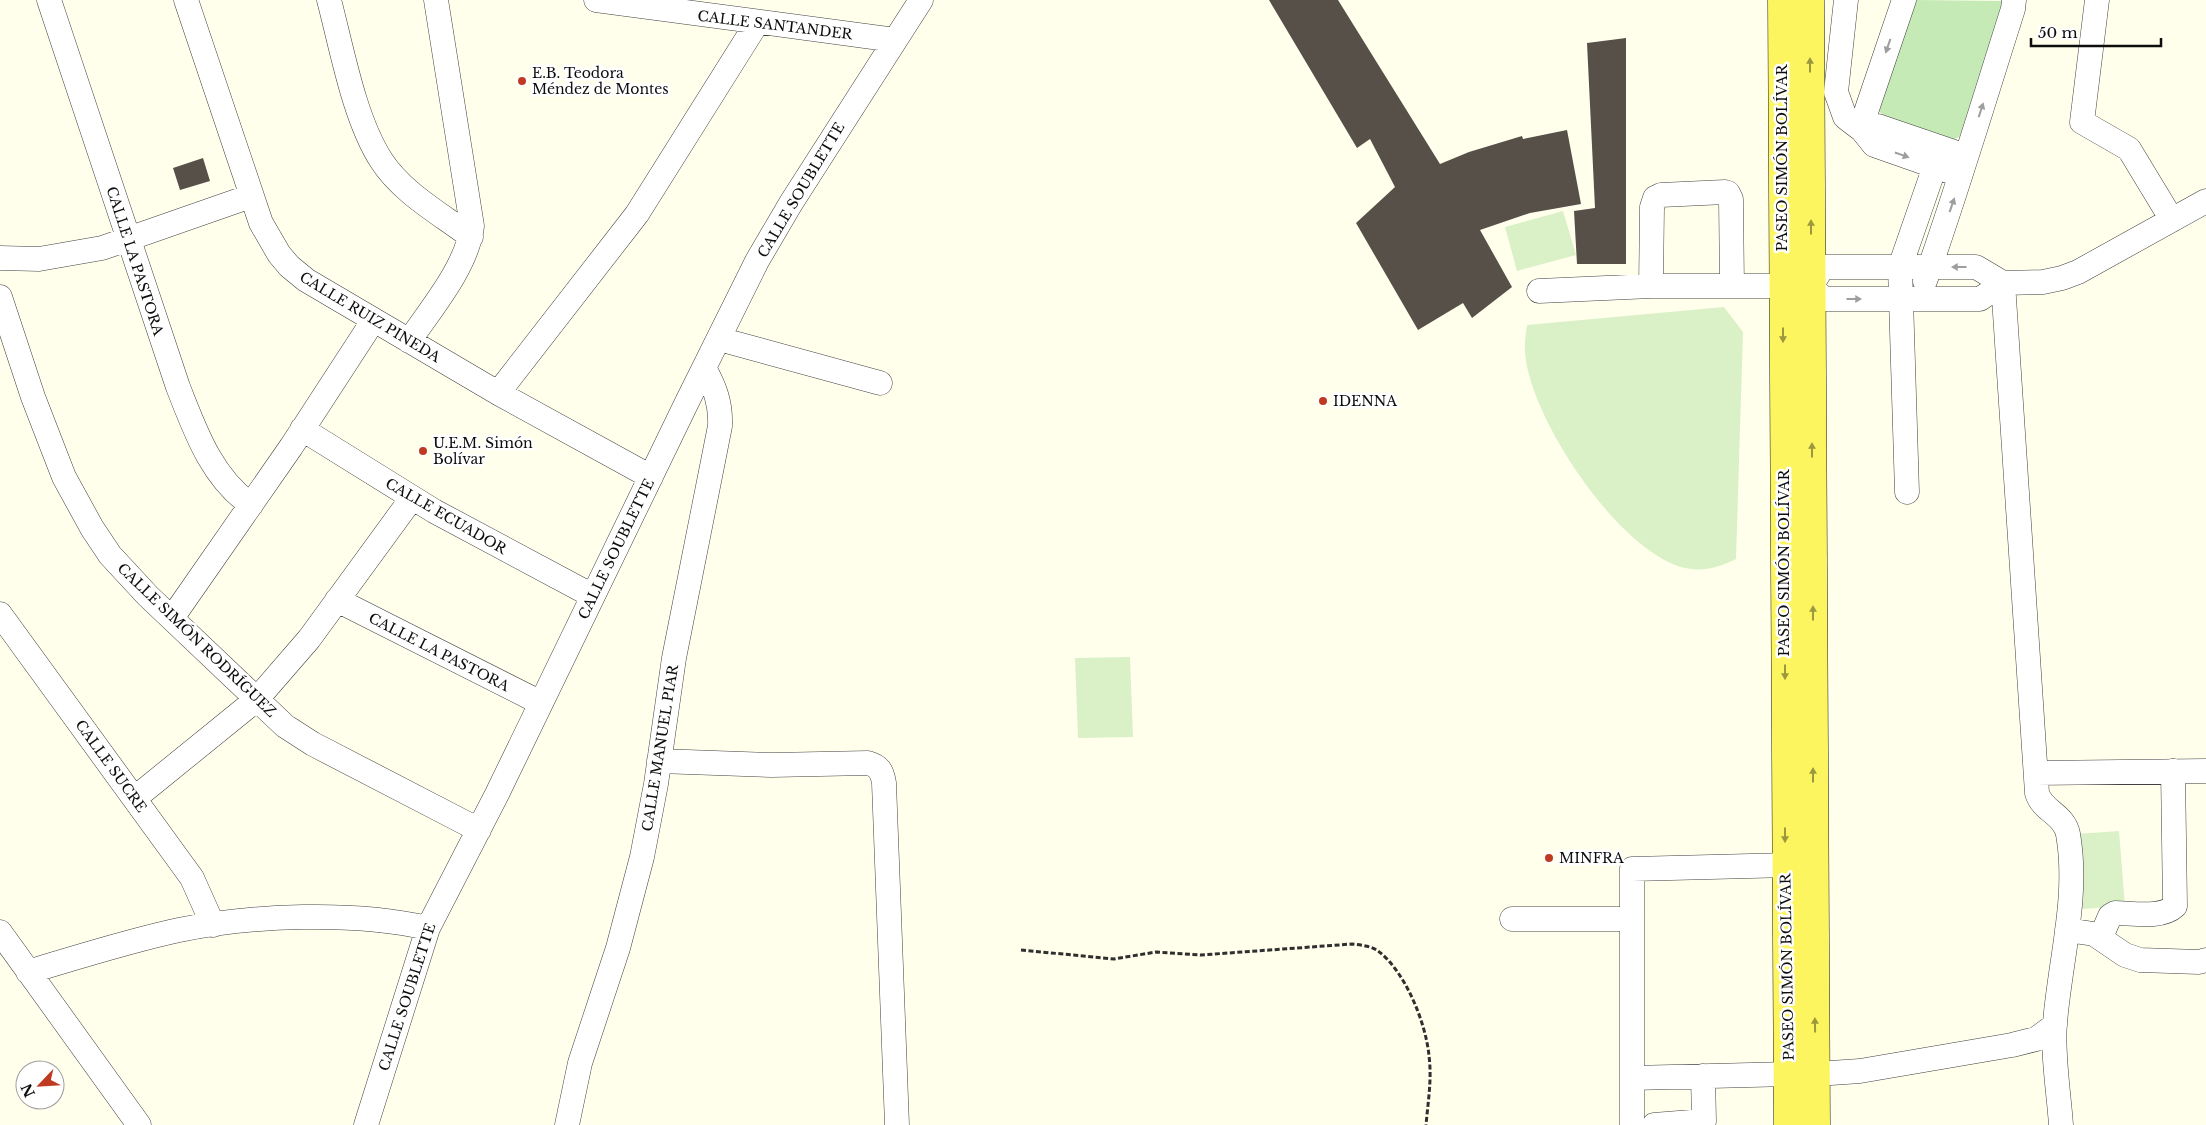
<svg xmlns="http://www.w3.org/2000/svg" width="2206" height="1125" font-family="'Libre Baskerville',serif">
<rect width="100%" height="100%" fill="#ffffec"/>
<path fill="#c6eab5" d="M 1916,0 L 2004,1 L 1961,136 L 1953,140 L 1885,116 L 1877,110 Z"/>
<path fill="#daf1c7" d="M 1563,211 L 1576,255 L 1517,271 L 1505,227 Z
M 1724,307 L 1743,332 L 1736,559 C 1720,567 1703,572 1685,568 C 1619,553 1529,417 1525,352 C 1524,343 1526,334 1527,325 Z
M 1130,657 L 1133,737 L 1078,738 L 1075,658 Z
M 2119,831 L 2125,906 L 2082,909 L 2076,834 Z"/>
<path fill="#565049" d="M 1269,0 L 1338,0 L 1440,164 L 1469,152 L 1522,136 L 1523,139 L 1567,130 L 1581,204 L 1530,213 L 1480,230 L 1512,287 L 1472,318 L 1463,303 L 1418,330 L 1356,223 L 1395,187 L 1370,139 L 1357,148 Z
M 1626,38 L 1626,264 L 1577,264 L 1574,211 L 1595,208 L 1587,43 Z
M 203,158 L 210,181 L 180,190 L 173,168 Z"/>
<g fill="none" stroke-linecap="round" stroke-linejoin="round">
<defs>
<path id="minor" d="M 49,0 L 178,387 C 195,430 211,477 251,505
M 186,0 L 261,223 L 279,254 L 289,266 L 306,280 L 498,393 L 651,477
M 329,0 C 342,49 354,118 381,160 C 402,193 441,214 471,237
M 596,0 L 895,40
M 1846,0 L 1836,92 L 1845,117 L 1862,130 L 1874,145 L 1948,171
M 2097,0 L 2082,122 L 2129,149 L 2172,220
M 1862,130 L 1867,109 L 1904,0
M 1862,130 L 1878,126 L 1966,156
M 0,258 L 39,259 L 102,248 L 251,196
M 1925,281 C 1957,191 1984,100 2013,9 L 2014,0
M 2003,283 L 2037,793 C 2042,811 2064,814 2068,834 C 2079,897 2060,960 2055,1023 C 2052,1052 2059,1095 2061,1125
M 2003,283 L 1976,267 L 1823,267 L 1811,286 L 1824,299 L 1980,299 L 2003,283 L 2043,282 L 2062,278 L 2078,272 L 2206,201
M 1651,286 L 1652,207 L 1655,198 L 1661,195 L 1725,192 L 1728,193 L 1731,199 L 1732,286
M 1539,291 L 1651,286 L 1782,286
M 0,297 L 33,397 L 64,477 L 92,528 L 110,555 L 148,596 L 285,726 L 313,744 L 479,830
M 719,339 L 880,383
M 409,341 C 431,309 468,265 472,226 L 436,0
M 498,393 L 637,214 L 757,23
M 302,429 L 434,511 L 593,596
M 1907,492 L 1900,267 L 1935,166
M 337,600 L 541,703
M 0,614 L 192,878 L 213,925
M 172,618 L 291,447 L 373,321
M 659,761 L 772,765 L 868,763 C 879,766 882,771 884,783 L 897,1125
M 2036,773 L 2206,771
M 135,798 L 257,699 L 309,639 L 412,498
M 1512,919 L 1632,919
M 2067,930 L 2094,934 L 2125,955 L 2140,960 L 2199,962 L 2206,960
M 0,932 L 139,1125
M 2101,937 L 2110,916 L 2115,913 C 2132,913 2161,919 2175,906 L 2173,771
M 28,972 C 78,957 128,941 179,930 C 253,915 354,911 428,928
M 1816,1074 L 1860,1071 L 2012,1045 L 2036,1039 L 2055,1025
M 1632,1078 L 1788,1074
M 366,1125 L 428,928 L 497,794 L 687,402 L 757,261 L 791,203 L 921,0
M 567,1125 L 580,1063 L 618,948 L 642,857 L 656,784 L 674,658 L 720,426 C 721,404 715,387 704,368
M 1632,1125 L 1632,869 L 1786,865
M 1654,1125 L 1704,1121 L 1703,1076"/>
<path id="major" d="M 1782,0 L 1788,1125
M 1810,0 L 1816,1125"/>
</defs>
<use href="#minor" stroke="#404040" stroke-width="25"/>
<use href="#major" stroke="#1e1e1e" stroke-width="29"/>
<path stroke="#2f2f2f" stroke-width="3" stroke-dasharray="5 2.5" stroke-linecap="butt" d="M 1021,950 L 1114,959 L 1156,952 L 1201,955 L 1352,944 C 1361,945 1371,946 1378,951 C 1405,971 1426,1023 1429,1056 C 1432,1079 1428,1102 1426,1125"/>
<use href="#minor" stroke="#fff" stroke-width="24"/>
<use href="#major" stroke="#fcf55f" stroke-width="28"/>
</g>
<defs><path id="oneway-solid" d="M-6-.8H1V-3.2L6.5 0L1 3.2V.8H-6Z" transform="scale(1.25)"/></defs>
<g fill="#9e9e9e">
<use href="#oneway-solid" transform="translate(1888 46) rotate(109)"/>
<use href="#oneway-solid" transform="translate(1981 110) rotate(-72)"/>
<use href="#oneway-solid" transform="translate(1902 155) rotate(19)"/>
<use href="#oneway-solid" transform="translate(1952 205) rotate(-71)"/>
<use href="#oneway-solid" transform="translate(1959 267) rotate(180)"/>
<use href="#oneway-solid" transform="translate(1854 299)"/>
</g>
<g fill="#9c983e">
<use href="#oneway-solid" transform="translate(1810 65) rotate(-90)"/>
<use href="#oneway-solid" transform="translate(1811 227) rotate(-90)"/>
<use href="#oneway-solid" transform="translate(1783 335) rotate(90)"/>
<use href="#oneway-solid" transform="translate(1812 450) rotate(-90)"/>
<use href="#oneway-solid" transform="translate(1813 613) rotate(-90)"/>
<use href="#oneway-solid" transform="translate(1785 672) rotate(90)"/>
<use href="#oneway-solid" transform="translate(1813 775) rotate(-90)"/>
<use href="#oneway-solid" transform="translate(1785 835) rotate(90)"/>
<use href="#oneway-solid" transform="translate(1815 1025) rotate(-91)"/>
</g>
<g fill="#c03921" stroke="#fff" stroke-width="2">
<circle cx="522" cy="81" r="5"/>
<circle cx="1323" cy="401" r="5"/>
<circle cx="423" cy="451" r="5"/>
<circle cx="1549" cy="858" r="5"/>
</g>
<g text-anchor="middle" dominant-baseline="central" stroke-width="5" stroke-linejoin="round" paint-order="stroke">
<g font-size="14" fill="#0d0d0d" stroke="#fff">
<text transform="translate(775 25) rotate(7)">CALLE SANTANDER</text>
<text transform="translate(1782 158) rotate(-90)">PASEO SIMÓN BOLÍVAR</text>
<text transform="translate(801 190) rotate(-59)">CALLE SOUBLETTE</text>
<text transform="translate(135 261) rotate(72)">CALLE LA PASTORA</text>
<text transform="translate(370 317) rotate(31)">CALLE RUIZ PINEDA</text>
<text transform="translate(446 516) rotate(30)">CALLE ECUADOR</text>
<text transform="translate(616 549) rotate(-64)">CALLE SOUBLETTE</text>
<text transform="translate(1784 563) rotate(-90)">PASEO SIMÓN BOLÍVAR</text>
<text transform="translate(197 640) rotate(44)">CALLE SIMÓN RODRÍGUEZ</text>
<text transform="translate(439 652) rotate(27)">CALLE LA PASTORA</text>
<text transform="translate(660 748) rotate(-81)">CALLE MANUEL PIAR</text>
<text transform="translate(111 766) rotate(54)">CALLE SUCRE</text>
<text transform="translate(1787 967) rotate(-91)">PASEO SIMÓN BOLÍVAR</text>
<text transform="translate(407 997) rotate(-72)">CALLE SOUBLETTE</text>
</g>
<g font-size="14" fill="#0d0d0d" stroke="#fff" text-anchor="start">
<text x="532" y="73">E.B. Teodora<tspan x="532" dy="16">Méndez de Montes</tspan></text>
<text x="1333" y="401">IDENNA</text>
<text x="433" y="443">U.E.M. Simón<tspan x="433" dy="16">Bolívar</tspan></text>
<text x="1559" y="858">MINFRA</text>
</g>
</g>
<g transform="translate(40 1085) rotate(245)"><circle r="24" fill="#ffffff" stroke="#9e9e9e"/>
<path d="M0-4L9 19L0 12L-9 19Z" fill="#c03921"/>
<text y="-8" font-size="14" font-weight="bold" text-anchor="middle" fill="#0d0d0d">N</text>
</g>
<path d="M2031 38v8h130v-8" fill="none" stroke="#0d0d0d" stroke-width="2.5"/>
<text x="2038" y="38" font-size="15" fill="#0d0d0d" stroke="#ffffff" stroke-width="4" paint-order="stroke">50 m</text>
</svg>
